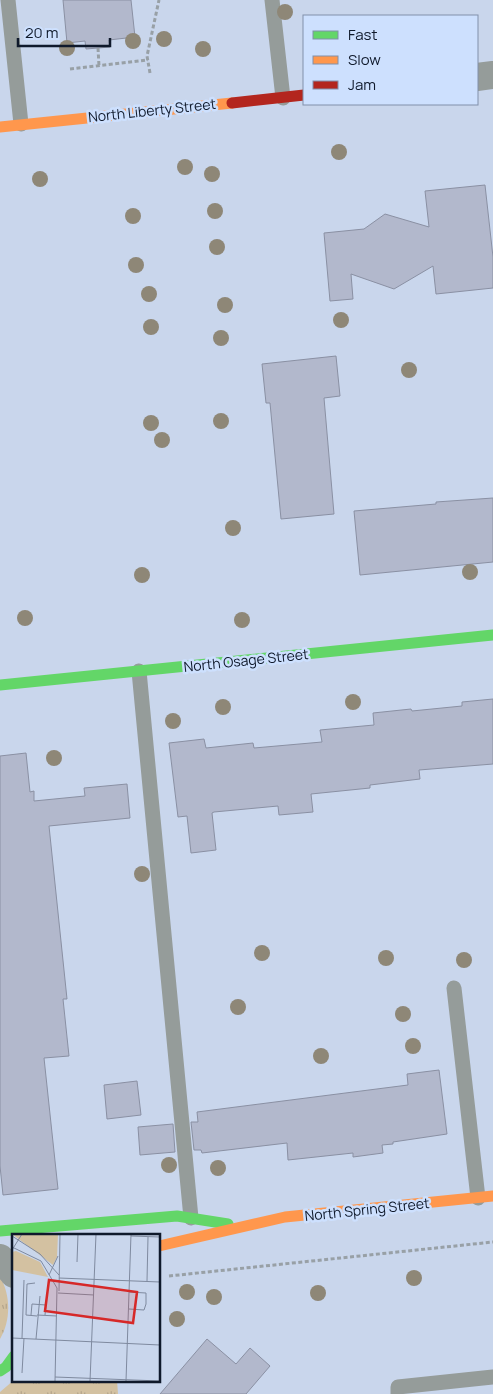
<svg xmlns="http://www.w3.org/2000/svg" width="493" height="1394" font-family="Manrope,sans-serif">
<defs>
<pattern id="grass-tufts" width="24" height="20" patternUnits="userSpaceOnUse" patternTransform="scale(1.25)"><rect width="24" height="20" fill="#d3c1a1"/><path d="M3 7l-1-3M5 7V3M7 7l1-3M15 17l-1-3M17 17v-4M19 17l1-3" fill="none" stroke="#b4a58b"/></pattern>
</defs>
<rect width="100%" height="100%" fill="#c9d6ec"/>
<path fill="url(#grass-tufts)" d="M 0,1277 C 11,1295 11,1321 0,1339 Z
M 14,1380 L 117,1380 L 118,1394 L 0,1394 L 0,1392 Z"/>
<path fill="#b2b8cc" stroke="#8a90a3" d="M 63,0 L 131,0 L 135,37 L 109,40 L 110,47 L 86,49 L 85,41 L 67,43 Z
M 485,185 L 493,257 L 493,288 L 436,294 L 433,266 L 394,289 L 351,274 L 353,299 L 330,301 L 324,233 L 364,229 L 385,214 L 429,227 L 425,191 Z
M 336,356 L 340,396 L 324,398 L 334,514 L 281,519 L 270,403 L 266,403 L 262,364 Z
M 493,498 L 493,562 L 360,575 L 354,511 L 436,504 L 436,502 Z
M 493,699 L 493,764 L 419,770 L 420,779 L 370,785 L 370,788 L 311,794 L 313,812 L 279,815 L 278,806 L 214,812 L 212,813 L 216,850 L 191,853 L 187,816 L 178,817 L 169,743 L 204,739 L 206,748 L 253,743 L 254,748 L 322,742 L 320,730 L 374,725 L 373,713 L 411,709 L 412,711 L 462,706 L 462,702 Z
M 26,753 L 30,792 L 34,791 L 34,801 L 85,796 L 84,788 L 127,784 L 130,818 L 49,826 L 67,999 L 63,999 L 69,1056 L 44,1058 L 58,1189 L 3,1195 L 0,1166 L 0,756 Z
M 439,1070 L 447,1134 L 393,1142 L 393,1144 L 382,1145 L 383,1153 L 353,1157 L 353,1153 L 288,1160 L 287,1143 L 202,1153 L 201,1150 L 194,1150 L 191,1122 L 198,1122 L 197,1112 L 408,1085 L 407,1074 Z
M 137,1081 L 141,1115 L 107,1119 L 104,1085 Z
M 173,1124 L 175,1152 L 140,1155 L 138,1127 Z
M 207,1339 L 236,1364 L 250,1348 L 270,1366 L 246,1394 L 160,1394 Z"/>
<g fill="none" stroke-linecap="round" stroke-linejoin="round">
<path stroke="#98a0a6" stroke-width="3" stroke-dasharray="4 2.5" stroke-linecap="butt" d="M 98,48 L 99,66
M 70,69 L 148,60
M 150,73 L 147,56 L 159,0
M 169,1276 L 493,1242"/>
<path stroke="#959c9a" stroke-width="15" d="M 8,0 L 21,124
M 272,0 L 283,98
M 139,671 L 191,1218
M 454,988 L 478,1198
M 398,1394 L 398,1387 L 493,1377"/>
<path stroke="#959c9a" stroke-width="28" d="M 477,77 L 493,75
M 0,1258 L 14,1274"/>
<path stroke="#63d668" stroke-width="11" d="M 0,685 L 493,635
M 0,1231 L 177,1216 L 228,1224
M 0,1371 L 6,1367 L 14,1356"/>
<path stroke="#ff974d" stroke-width="11" d="M 0,127 L 232,103
M 159,1246 L 285,1217 L 493,1196"/>
<path stroke="#b3261e" stroke-width="11" d="M 232,103 L 304,95"/>
</g>
<g fill="#8e8777">
<circle cx="285" cy="12" r="8"/>
<circle cx="164" cy="39" r="8"/>
<circle cx="133" cy="41" r="8"/>
<circle cx="67" cy="48" r="8"/>
<circle cx="203" cy="49" r="8"/>
<circle cx="339" cy="152" r="8"/>
<circle cx="185" cy="167" r="8"/>
<circle cx="212" cy="174" r="8"/>
<circle cx="40" cy="179" r="8"/>
<circle cx="215" cy="211" r="8"/>
<circle cx="133" cy="216" r="8"/>
<circle cx="217" cy="247" r="8"/>
<circle cx="136" cy="265" r="8"/>
<circle cx="149" cy="294" r="8"/>
<circle cx="225" cy="305" r="8"/>
<circle cx="341" cy="320" r="8"/>
<circle cx="151" cy="327" r="8"/>
<circle cx="221" cy="338" r="8"/>
<circle cx="409" cy="370" r="8"/>
<circle cx="221" cy="421" r="8"/>
<circle cx="151" cy="423" r="8"/>
<circle cx="162" cy="440" r="8"/>
<circle cx="233" cy="528" r="8"/>
<circle cx="470" cy="572" r="8"/>
<circle cx="142" cy="575" r="8"/>
<circle cx="25" cy="618" r="8"/>
<circle cx="242" cy="620" r="8"/>
<circle cx="353" cy="702" r="8"/>
<circle cx="223" cy="707" r="8"/>
<circle cx="173" cy="721" r="8"/>
<circle cx="54" cy="758" r="8"/>
<circle cx="142" cy="874" r="8"/>
<circle cx="262" cy="953" r="8"/>
<circle cx="386" cy="958" r="8"/>
<circle cx="464" cy="960" r="8"/>
<circle cx="238" cy="1007" r="8"/>
<circle cx="403" cy="1014" r="8"/>
<circle cx="413" cy="1046" r="8"/>
<circle cx="321" cy="1056" r="8"/>
<circle cx="169" cy="1165" r="8"/>
<circle cx="218" cy="1168" r="8"/>
<circle cx="414" cy="1278" r="8"/>
<circle cx="187" cy="1292" r="8"/>
<circle cx="318" cy="1293" r="8"/>
<circle cx="214" cy="1297" r="8"/>
<circle cx="177" cy="1319" r="8"/>
</g>
<g text-anchor="middle" dominant-baseline="central" stroke-width="5" stroke-linejoin="round" paint-order="stroke">
<g font-size="14" fill="#0f192b" stroke="#cde0fe">
<text transform="translate(152 110) rotate(-6)">North Liberty Street</text>
<text transform="translate(246 660) rotate(-6)">North Osage Street</text>
<text transform="translate(367 1209) rotate(-6)">North Spring Street</text>
</g>
</g>
<g transform="translate(12 1234)">
<rect width="148" height="148" fill="#c9d6ec"/>
<path d="M 0,0 L 46,0 L 45,23 L 41,31 ZM 4,17 L 28,28 L 36,43 L 0,36 L 0,18 Z" fill="#d3c1a1"/>
<path fill="none" stroke="#7f8a9f" stroke-width="1" d="M 0,2 L 28,20 L 47,41M 119,2 L 148,3M 0,13 L 29,27 L 45,54 L 43,147M 0,16 L 10,0M 65,28 L 66,0M 37,41 L 46,22M 47,44 L 148,48M 135,47 L 136,3M 23,49 L 15,50 L 14,81 L 25,82M 47,57 L 48,0M 46,59 L 82,61M 117,75 L 132,76 L 134,70 L 134,59 L 117,58M 19,81 L 20,70 L 34,71 L 33,81M 25,81 L 45,82M 0,104 L 148,111M 10,104 L 12,46M 24,105 L 28,62M 10,139 L 12,104M 43,143 L 148,147M 78,147 L 84,0M 114,147 L 119,0"/>
<path fill="#d62828" fill-opacity="0.15" stroke="#d62828" stroke-width="2.5" d="M 37,46 L 125,58 L 121,89 L 33,77 Z"/>
<rect width="148" height="148" fill="none" stroke="#0f192b" stroke-width="2.5"/>
</g>
<rect x="303" y="15" width="175" height="90" fill="#cde0fe" stroke="#8190aa"/>
<rect x="313" y="31" width="25" height="8" fill="#63d668" stroke="#8190aa"/>
<text x="348" y="40" font-size="15" fill="#0f192b">Fast</text>
<rect x="313" y="56" width="25" height="8" fill="#ff974d" stroke="#8190aa"/>
<text x="348" y="65" font-size="15" fill="#0f192b">Slow</text>
<rect x="313" y="81" width="25" height="8" fill="#b3261e" stroke="#8190aa"/>
<text x="348" y="90" font-size="15" fill="#0f192b">Jam</text>
<path d="M18 38v8h92v-8" fill="none" stroke="#0f192b" stroke-width="2.5"/>
<text x="25" y="38" font-size="15" fill="#0f192b" stroke="#cde0fe" stroke-width="4" paint-order="stroke">20 m</text>
</svg>
